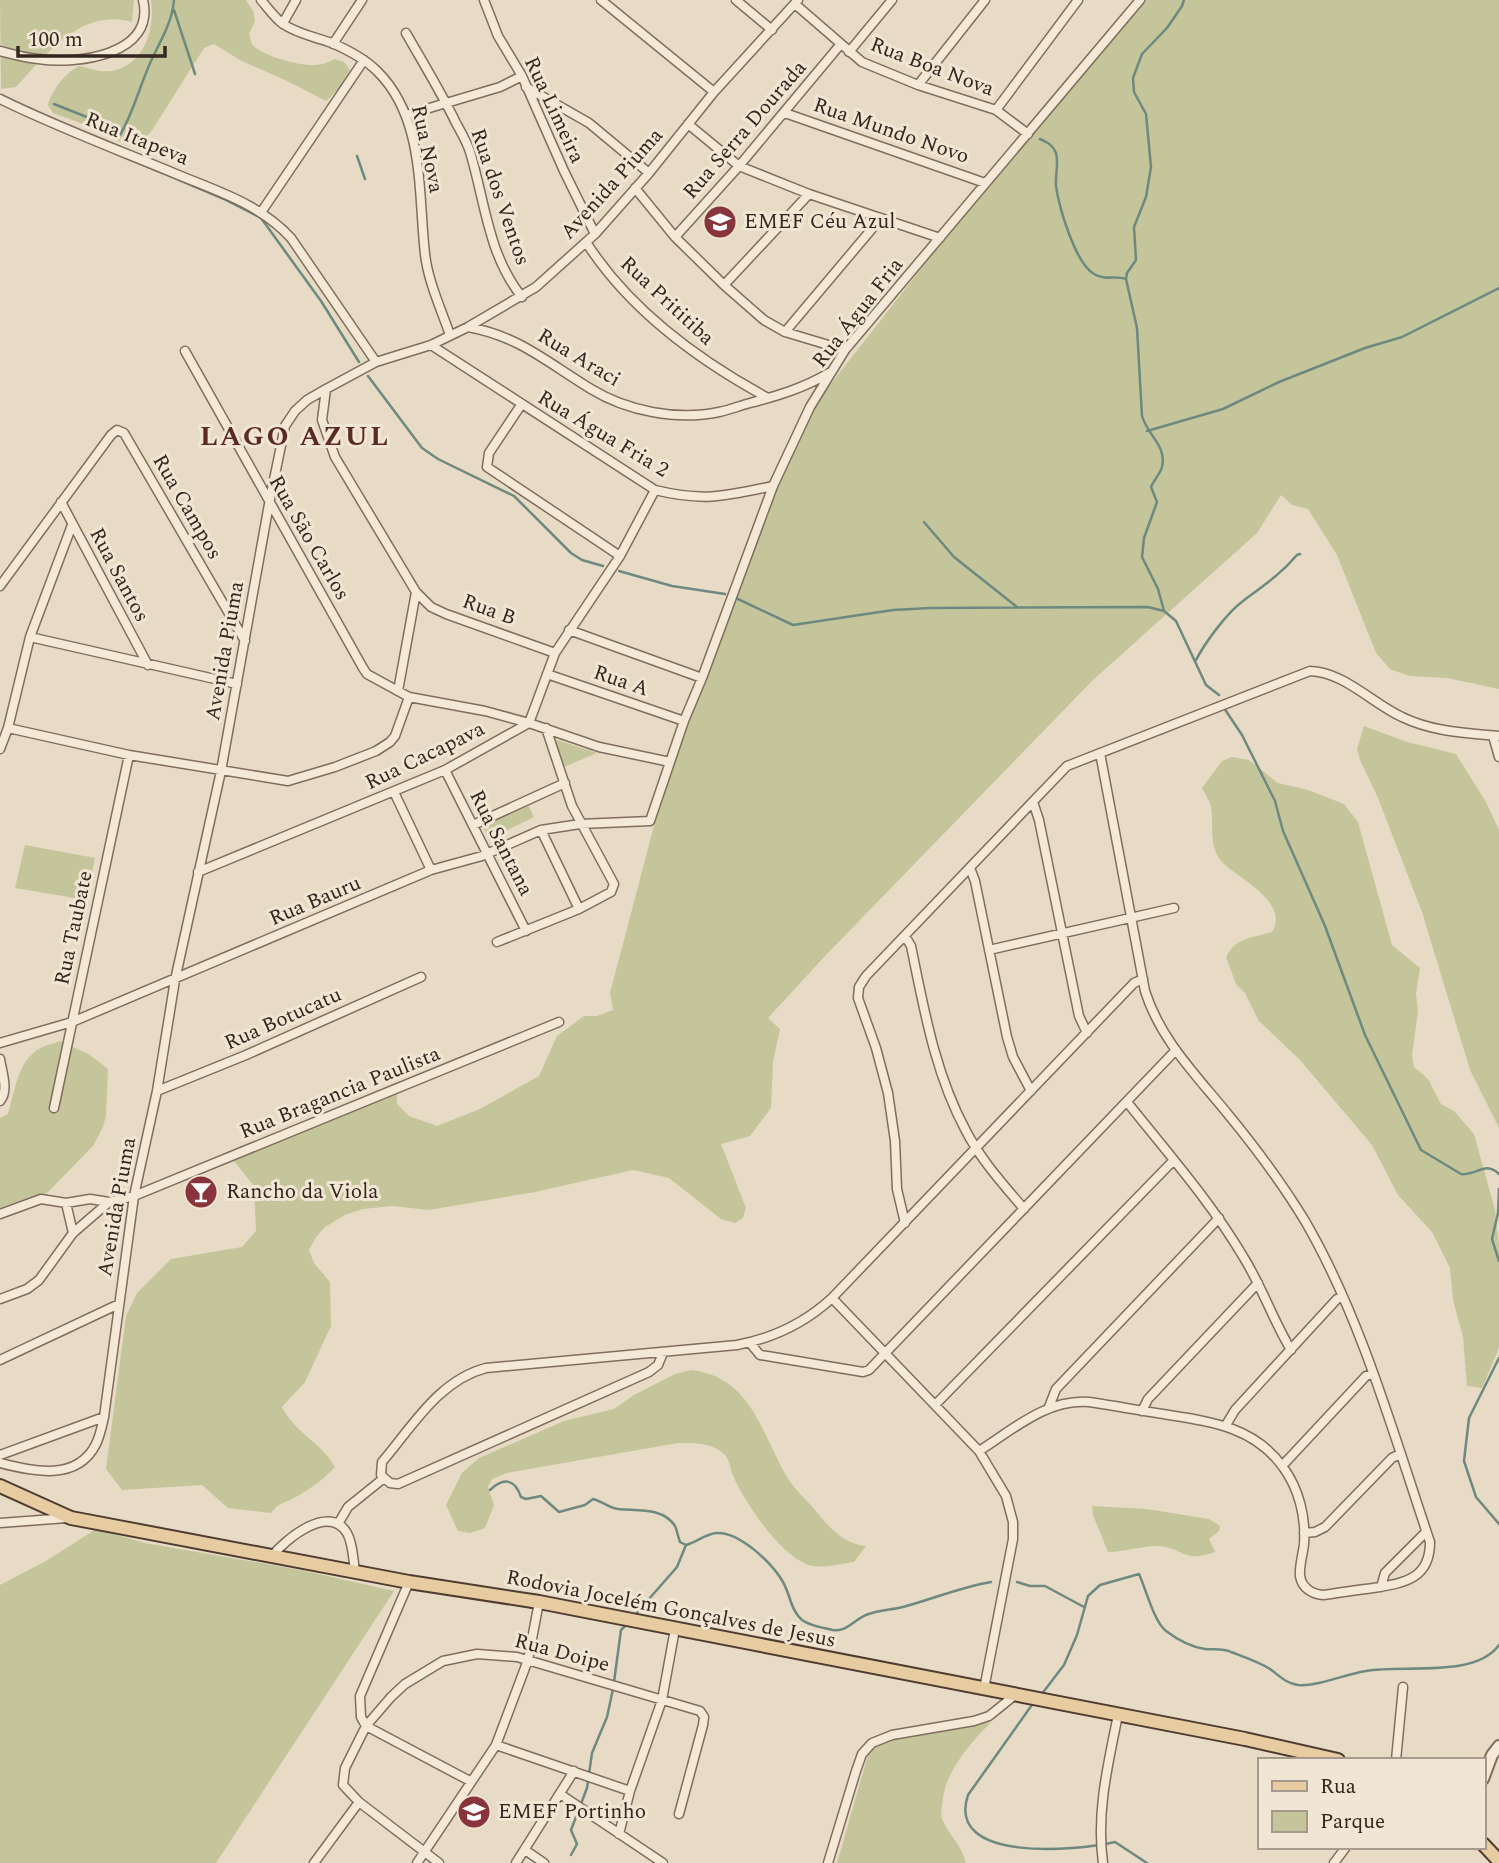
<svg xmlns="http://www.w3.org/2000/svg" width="1499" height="1863" font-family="Spectral,serif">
<rect width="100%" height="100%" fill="#e8dbc5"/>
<path fill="#c4c59a" d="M 0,0 L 134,0 L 132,22 C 82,7 46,54 16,87 L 1,89 Z
M 151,0 L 246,0 L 253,11 L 255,21 L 249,34 C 250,37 251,42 252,44 C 261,56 300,66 315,65 C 322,65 329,62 335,59 L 344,62 L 350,70 L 340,88 L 326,101 L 289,82 L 240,60 L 214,44 L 204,48 L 151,132 L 136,146 L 127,145 L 91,127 L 53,113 L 48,105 C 52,90 65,73 79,66 C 86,67 93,70 100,71 C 140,75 156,33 151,0 Z
M 1142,0 L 1499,0 L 1499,689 L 1447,678 L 1409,676 L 1390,669 L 1376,653 L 1337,555 L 1308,509 L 1292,505 L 1281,495 L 1257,533 L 1092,681 L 825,956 L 768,1018 L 780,1029 L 773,1062 L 771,1108 L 750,1136 L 721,1144 L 746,1208 L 743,1218 L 735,1223 L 721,1219 L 669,1178 L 633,1170 L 535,1192 L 429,1210 L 392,1206 L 363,1209 L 345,1215 L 325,1227 L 316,1237 L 309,1250 L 314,1263 L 330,1282 L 331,1326 L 305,1382 L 282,1407 C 294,1432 322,1443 335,1467 C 323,1480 309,1490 294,1498 C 282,1504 280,1502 271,1513 L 228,1508 L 202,1485 L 122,1490 L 106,1469 L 126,1316 L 137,1293 L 171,1259 L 242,1247 L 256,1231 L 254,1186 L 230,1156 L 397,1082 L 397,1104 L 409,1116 L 437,1126 L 480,1109 L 539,1076 L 557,1036 L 584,1016 L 597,1016 L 613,1010 L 610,993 L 655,822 L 707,662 L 749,551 L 819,399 L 974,201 Z
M 1364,726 L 1407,742 L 1456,754 L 1486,802 L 1499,830 L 1499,1128 L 1470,1070 L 1422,912 L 1378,798 L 1360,760 L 1357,749 Z
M 545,736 L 597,753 L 559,769 Z
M 1232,757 L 1249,760 L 1278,783 L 1308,790 L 1344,804 L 1358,822 L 1392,945 L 1420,968 L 1416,994 L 1418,1011 L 1412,1056 L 1414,1067 L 1428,1079 L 1441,1104 L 1454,1111 L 1474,1134 L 1495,1210 L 1499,1245 L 1499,1348 L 1482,1388 L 1467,1386 L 1463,1337 L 1453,1300 L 1450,1268 L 1432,1232 L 1398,1195 L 1372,1145 L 1300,1060 L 1259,1021 L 1245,993 L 1236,984 L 1226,957 C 1236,937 1252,938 1272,932 C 1290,903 1240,879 1224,864 C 1208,849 1214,826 1211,807 C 1210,801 1205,794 1202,788 L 1222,761 Z
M 526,801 L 534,817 L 489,839 L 481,822 Z
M 25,845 L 95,858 L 87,900 L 15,888 Z
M 60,1041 L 90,1055 L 108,1069 L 106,1115 L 103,1127 L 93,1146 L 47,1193 L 0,1211 L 0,1118 L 8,1114 C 14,1094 18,1060 39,1049 C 45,1045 53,1044 60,1041 Z
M 691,1370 C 752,1377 761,1433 787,1477 C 794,1489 806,1499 815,1510 C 829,1527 843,1544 866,1546 L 854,1562 C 840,1564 819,1570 806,1564 C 779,1553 746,1504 734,1478 C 730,1470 731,1461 724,1454 C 711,1442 694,1443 678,1443 L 507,1473 L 492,1479 L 488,1487 L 494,1505 L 485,1528 L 470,1533 L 458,1531 L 446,1505 L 462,1473 L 479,1458 L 564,1421 L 614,1409 L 634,1395 L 675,1374 Z
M 1092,1506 L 1147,1509 L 1209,1519 L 1220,1526 L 1219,1531 L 1209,1539 L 1215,1552 C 1181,1564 1185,1547 1157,1546 C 1141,1546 1125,1552 1108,1552 L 1093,1515 Z
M 96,1529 L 145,1543 L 301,1570 L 394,1591 L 216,1863 L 0,1863 L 0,1585 L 46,1561 Z
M 991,1722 C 969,1745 944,1772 942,1805 C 942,1810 940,1816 943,1821 C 950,1836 962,1846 966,1863 L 837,1863 L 872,1741 Z"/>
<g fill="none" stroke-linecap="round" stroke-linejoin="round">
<path stroke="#6e8980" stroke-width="2.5" d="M 174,10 L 195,74
M 54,104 L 122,131
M 120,135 C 132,115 137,95 146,73 C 155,48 172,27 174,0
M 1040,139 C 1047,142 1053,145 1056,153 C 1059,163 1055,175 1056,186 C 1059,207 1075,263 1094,274 C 1105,281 1115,275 1126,279
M 357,156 L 365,179
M 137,162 L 224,199 L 261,218 L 321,301 L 359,362
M 368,376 L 422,448 L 438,459 L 514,496 L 571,553 L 582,560 L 603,566
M 1147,431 L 1223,409 L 1279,382 L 1365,348 L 1402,337 L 1499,288
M 924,522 L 954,557 L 1017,607
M 619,571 L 672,586 L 725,594
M 738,599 L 793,625 L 893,610 L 930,608 L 1148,607 L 1164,611 L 1176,621 L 1206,685 L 1219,695
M 1164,611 L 1158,589 L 1142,557 L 1144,538 L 1157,502 L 1151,487 C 1154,480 1160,474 1162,467 C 1167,446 1148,436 1142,416 L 1137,328 L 1126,279 L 1127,273 L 1136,260 L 1134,227 L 1146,197 L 1151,167 L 1146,114 L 1134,92 L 1133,78 L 1142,54 L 1167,28 L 1182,6 L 1184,0
M 1196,660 C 1206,641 1227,613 1243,601 C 1263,586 1281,574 1297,555 L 1300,554
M 1224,708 L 1242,735 L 1275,801 L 1283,831 L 1325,926 L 1365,1035 L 1421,1150 L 1461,1174 C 1477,1176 1485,1160 1499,1174
M 1499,1189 L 1498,1213 L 1492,1239 L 1499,1261
M 1499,1358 L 1469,1418 L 1464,1461 L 1476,1497 L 1499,1524
M 490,1490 C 504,1477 515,1479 521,1497 L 526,1499 L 541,1496 L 559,1512 L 585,1505 L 593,1499 C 602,1501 609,1508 618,1509 C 637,1511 663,1507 675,1526 C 677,1530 678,1537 680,1542 L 686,1545
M 686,1545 C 696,1542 706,1534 716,1533 C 739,1531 772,1563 783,1582 C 790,1594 791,1611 802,1620 C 810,1626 824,1628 833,1630 C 847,1632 854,1620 866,1615 C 878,1610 891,1610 903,1607 C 933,1599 961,1587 991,1582
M 1017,1582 L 1030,1586 L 1045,1586 L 1084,1607
M 635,1615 L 677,1567 L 686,1545
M 614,1682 L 621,1630 L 626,1625
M 1041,1695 L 1064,1665 L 1077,1635 L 1088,1596 L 1100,1585 L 1139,1574 C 1146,1589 1154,1622 1166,1631 C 1178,1640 1190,1647 1205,1649 C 1214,1650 1223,1648 1231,1652 C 1244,1657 1259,1662 1270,1669 C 1280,1676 1285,1683 1298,1685 C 1316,1687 1346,1674 1366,1671 C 1402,1664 1475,1679 1499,1645
M 1034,1702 L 968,1795 C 945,1863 1076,1851 1115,1842 L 1147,1863
M 571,1855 L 577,1844 L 571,1830 L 587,1788 L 592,1753 L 607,1717 L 613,1689"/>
<defs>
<path id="minor" d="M 261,0 C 268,8 274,17 283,24 C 298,34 315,37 332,43 C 348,50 365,59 377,71 C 425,118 418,193 425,254 C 428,281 441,309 450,335
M 484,0 L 498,36 L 522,76 L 564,171 L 595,234
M 601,0 L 714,92
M 736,0 L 772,30
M 795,4 L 862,62 L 918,85 L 996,110 L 1028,134
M 283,23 L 296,0
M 406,33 C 423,63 441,92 456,123 C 461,132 467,142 470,152 C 485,201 488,255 522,297
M 333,44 L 362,0
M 0,51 C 12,54 25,58 38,59 C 77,65 156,55 143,0
M 849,52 L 892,0
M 918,85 L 985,0
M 526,87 L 589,123 L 649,173
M 0,99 C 55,126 113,148 169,171 C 213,190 258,202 291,238 L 376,362
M 996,110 L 1078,0
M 785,113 L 985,183
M 406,115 L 500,87 L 522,76
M 688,124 L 739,166 L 809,194 L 940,238
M 635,188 L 675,237 L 724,285 L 764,320 L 785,332 L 845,350
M 262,211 L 364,60
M 675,237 L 739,166 L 840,45
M 586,242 C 630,311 698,360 768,398
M 724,285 L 809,194
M 468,327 C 519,336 548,363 591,389 C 627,411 677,421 719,412 C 729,410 739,406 750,403 C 777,396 804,388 829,373
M 785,332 L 881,218
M 431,345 L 655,490 C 704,502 726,496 773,486
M 185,351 L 363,668 L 367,674 L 409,697 L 485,711 L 529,723 L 555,653 L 620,556 L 655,490
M 326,389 L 322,420 L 335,457 L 416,592 L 398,691
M 521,405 L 489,453 L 487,467 L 620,556
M 61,502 L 148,665
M 0,586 L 111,435 L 117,430 L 124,433 L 245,641
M 416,592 L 431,607 L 446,614 L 555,653
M 569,630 L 702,678
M 30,637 L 237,684
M 547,674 L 684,721
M 8,728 L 129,755 L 288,781 L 335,767 L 376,751 L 390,742 L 395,736 L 409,697
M 1493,736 L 1499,757
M 0,749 L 8,728 L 30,637 L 72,525
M 445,770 L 526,931
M 394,792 L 431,870
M 1033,802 L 1039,820 L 1079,1016 L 1087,1033
M 473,825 L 565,783
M 541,830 L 579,909
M 970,868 L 975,881 L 1007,1037 L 1013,1057 L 1031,1091
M 198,872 L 445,770 L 529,723 L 599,747 L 670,762
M 905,936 L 911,946 C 924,1009 935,1074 966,1131 C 981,1160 1003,1184 1024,1209
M 497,942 L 579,909 L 611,892 L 614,884 L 572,806 L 546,728
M 989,950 L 1174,908
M 0,1043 L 72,1022 L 431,870 L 482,856 L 541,830 L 580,824 L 650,821 L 684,721 L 702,678 L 773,486 L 810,407 L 845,350 L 1140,0
M 0,1059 C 2,1072 9,1091 0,1101
M 157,1091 L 246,1055 L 421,977
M 1127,1102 C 1167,1152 1211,1202 1244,1258 C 1262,1287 1273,1320 1291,1350
M 54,1108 L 129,755
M 66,1203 L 73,1233
M 0,1214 L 41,1199 L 66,1203 L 90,1199 L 109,1202 L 134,1196 L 559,1022
M 905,1223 L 897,1189 L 895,1141 L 888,1093 L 876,1048 L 858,998 L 859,987 L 866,976 L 1067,766 L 1310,671 C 1344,672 1373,704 1402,717 C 1433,732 1466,733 1499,736
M 832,1298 L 979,1451 L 1006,1496 L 1013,1522 L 1013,1539 L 984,1689
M 0,1299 L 27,1289 L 39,1280 L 73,1233 L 109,1202
M 750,1343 L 760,1355 L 767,1356 L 863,1372 L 869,1370 L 1176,1050
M 663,1353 L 658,1365 L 649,1372 L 398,1484 L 390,1483 L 381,1475 L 382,1462 C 412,1427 439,1380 486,1368 L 737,1345 C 774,1338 805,1323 832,1298 L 1134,983 L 1143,979
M 0,1360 L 119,1304
M 935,1405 L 1174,1160
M 1049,1407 L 1056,1389 L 1219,1218
M 1142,1411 L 1148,1399 L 1258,1283
M 1226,1425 L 1235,1410 L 1337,1299 L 1343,1297
M 979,1451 C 1014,1429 1046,1399 1089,1402 C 1116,1406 1143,1411 1169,1415 C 1214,1422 1255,1428 1283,1467 C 1299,1489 1306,1517 1304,1544 C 1303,1554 1299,1566 1300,1576 C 1302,1588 1312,1594 1323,1595 C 1339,1593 1356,1590 1373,1588 C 1403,1583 1430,1580 1430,1542 C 1394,1436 1361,1317 1305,1221 C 1282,1183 1255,1147 1227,1113 C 1196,1075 1160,1039 1145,991 L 1100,753
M 0,1455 L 104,1417
M 0,1463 C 33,1471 77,1482 96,1444 C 100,1436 102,1426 104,1417 L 134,1196 L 157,1091 L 175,980 L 221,771 L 269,504 L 285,426 L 295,411 L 307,400 L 326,389 L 376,362 L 431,345 L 468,327 L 536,287 L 595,234 L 649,173 L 714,92 L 798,0
M 1282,1466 L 1366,1376 L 1372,1374
M 0,1523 L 67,1518
M 338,1524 L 348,1507 L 384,1478
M 1304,1533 L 1315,1532 L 1325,1527 L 1392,1458 L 1400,1454
M 272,1556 C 286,1539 329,1503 347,1533 C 353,1543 353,1559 355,1571
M 409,1582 L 360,1696 L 361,1717 L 366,1726 L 470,1781
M 1381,1587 L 1385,1573 L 1426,1532
M 496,1745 L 630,1791
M 1396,1760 L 1403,1687
M 560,1794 L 663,1863
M 619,1834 L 630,1791 L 662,1700 L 675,1629
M 525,1850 L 544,1863
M 314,1863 L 359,1802
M 417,1863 L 496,1745 L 528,1660 L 539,1602
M 439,1863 L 359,1802 L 343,1785 L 345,1768 L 366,1726 L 391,1697 L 405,1684 L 443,1661 L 477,1654 L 517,1657 L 700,1711 L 704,1717 L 703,1725 L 679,1814
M 516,1863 L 574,1771
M 828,1863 L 856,1771 L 862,1754 L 872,1743 L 892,1735 L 974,1721 L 989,1716 L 1015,1695
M 1103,1863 C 1096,1813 1108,1764 1118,1715
M 1334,1863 L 1346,1847"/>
<path id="tertiary" d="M 1483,1779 L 1492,1755 L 1499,1746"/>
<path id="primary" d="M 0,1486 L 71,1518 L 409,1582 L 539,1602 L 1245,1739 L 1338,1760
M 1483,1844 L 1499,1861"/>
</defs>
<use href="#minor" stroke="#816d5d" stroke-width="11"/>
<use href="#tertiary" stroke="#816d5d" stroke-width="14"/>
<use href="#primary" stroke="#4f3c31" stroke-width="16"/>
<use href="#minor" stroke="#f4e9d7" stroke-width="8"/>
<use href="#tertiary" stroke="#f4e9d7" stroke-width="10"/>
<use href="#primary" stroke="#e7cba1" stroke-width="12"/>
</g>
<defs>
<symbol id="school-disc" viewBox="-11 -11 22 22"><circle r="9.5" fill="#89343c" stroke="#f1e6d3"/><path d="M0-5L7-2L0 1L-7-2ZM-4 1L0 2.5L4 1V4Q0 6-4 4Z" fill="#fff"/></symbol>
<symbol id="bar-disc" viewBox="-11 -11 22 22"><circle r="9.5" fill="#89343c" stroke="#f1e6d3"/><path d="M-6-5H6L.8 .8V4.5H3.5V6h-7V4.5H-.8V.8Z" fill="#fff"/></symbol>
</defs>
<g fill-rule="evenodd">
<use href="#school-disc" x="701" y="203" width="38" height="38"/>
<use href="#bar-disc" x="182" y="1173" width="38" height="38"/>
<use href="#school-disc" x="455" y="1793" width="38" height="38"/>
</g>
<g text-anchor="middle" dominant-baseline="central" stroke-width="6" stroke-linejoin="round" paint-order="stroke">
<g font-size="21" fill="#33271f" stroke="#f1e6d3">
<text transform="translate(932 67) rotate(21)">Rua Boa Nova</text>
<text transform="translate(554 110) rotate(65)">Rua Limeira</text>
<text transform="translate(745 130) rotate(-49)">Rua Serra Dourada</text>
<text transform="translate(891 131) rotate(19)">Rua Mundo Novo</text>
<text transform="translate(137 139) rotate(22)">Rua Itapeva</text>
<text transform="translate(427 149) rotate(78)">Rua Nova</text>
<text transform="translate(612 184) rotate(-48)">Avenida Piuma</text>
<text transform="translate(500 197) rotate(71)">Rua dos Ventos</text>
<text transform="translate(667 301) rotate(43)">Rua Prititiba</text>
<text transform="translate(858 313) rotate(-52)">Rua Água Fria</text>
<text transform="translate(579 358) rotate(31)">Rua Araci</text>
<text transform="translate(603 434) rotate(31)">Rua Água Fria 2</text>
<text transform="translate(187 507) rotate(60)">Rua Campos</text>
<text transform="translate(309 538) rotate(60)">Rua São Carlos</text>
<text transform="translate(119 575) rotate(62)">Rua Santos</text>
<text transform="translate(489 610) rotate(20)">Rua B</text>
<text transform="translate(225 651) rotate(-80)">Avenida Piuma</text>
<text transform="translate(621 681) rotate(19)">Rua A</text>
<text transform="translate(425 756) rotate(-26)">Rua Cacapava</text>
<text transform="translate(501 843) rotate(63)">Rua Santana</text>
<text transform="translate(315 901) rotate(-23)">Rua Bauru</text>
<text transform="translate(74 928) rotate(-78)">Rua Taubate</text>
<text transform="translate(283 1019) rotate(-24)">Rua Botucatu</text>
<text transform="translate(340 1093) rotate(-22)">Rua Bragancia Paulista</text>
<text transform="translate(117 1207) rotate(-80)">Avenida Piuma</text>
<text transform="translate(671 1609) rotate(11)">Rodovia Jocelém Gonçalves de Jesus</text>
<text transform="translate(562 1653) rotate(15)">Rua Doipe</text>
</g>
<g font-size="21" fill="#33271f" stroke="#f1e6d3" text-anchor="start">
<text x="744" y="222">EMEF Céu Azul</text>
<text x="226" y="1192">Rancho da Viola</text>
<text x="498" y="1812">EMEF Portinho</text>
</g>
<g font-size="28" font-weight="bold" letter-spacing="2" fill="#5a2a24" stroke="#f1e6d3">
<text x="295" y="436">LAGO AZUL</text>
</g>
</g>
<rect x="1258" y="1758" width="228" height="91" fill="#f1e6d3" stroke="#a59a8b" stroke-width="2"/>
<rect x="1272" y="1781" width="35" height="10" fill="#e7cba1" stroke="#a59a8b" stroke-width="2"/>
<text x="1320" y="1793" font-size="21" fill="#33271f">Rua</text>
<rect x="1272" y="1811" width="35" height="21" fill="#c4c59a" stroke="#a59a8b" stroke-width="2"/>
<text x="1320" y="1828" font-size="21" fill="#33271f">Parque</text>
<path d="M18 46v10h147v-10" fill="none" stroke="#33271f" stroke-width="3.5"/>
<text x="28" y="46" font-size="21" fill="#33271f" stroke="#f1e6d3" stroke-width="5" paint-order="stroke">100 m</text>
</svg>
